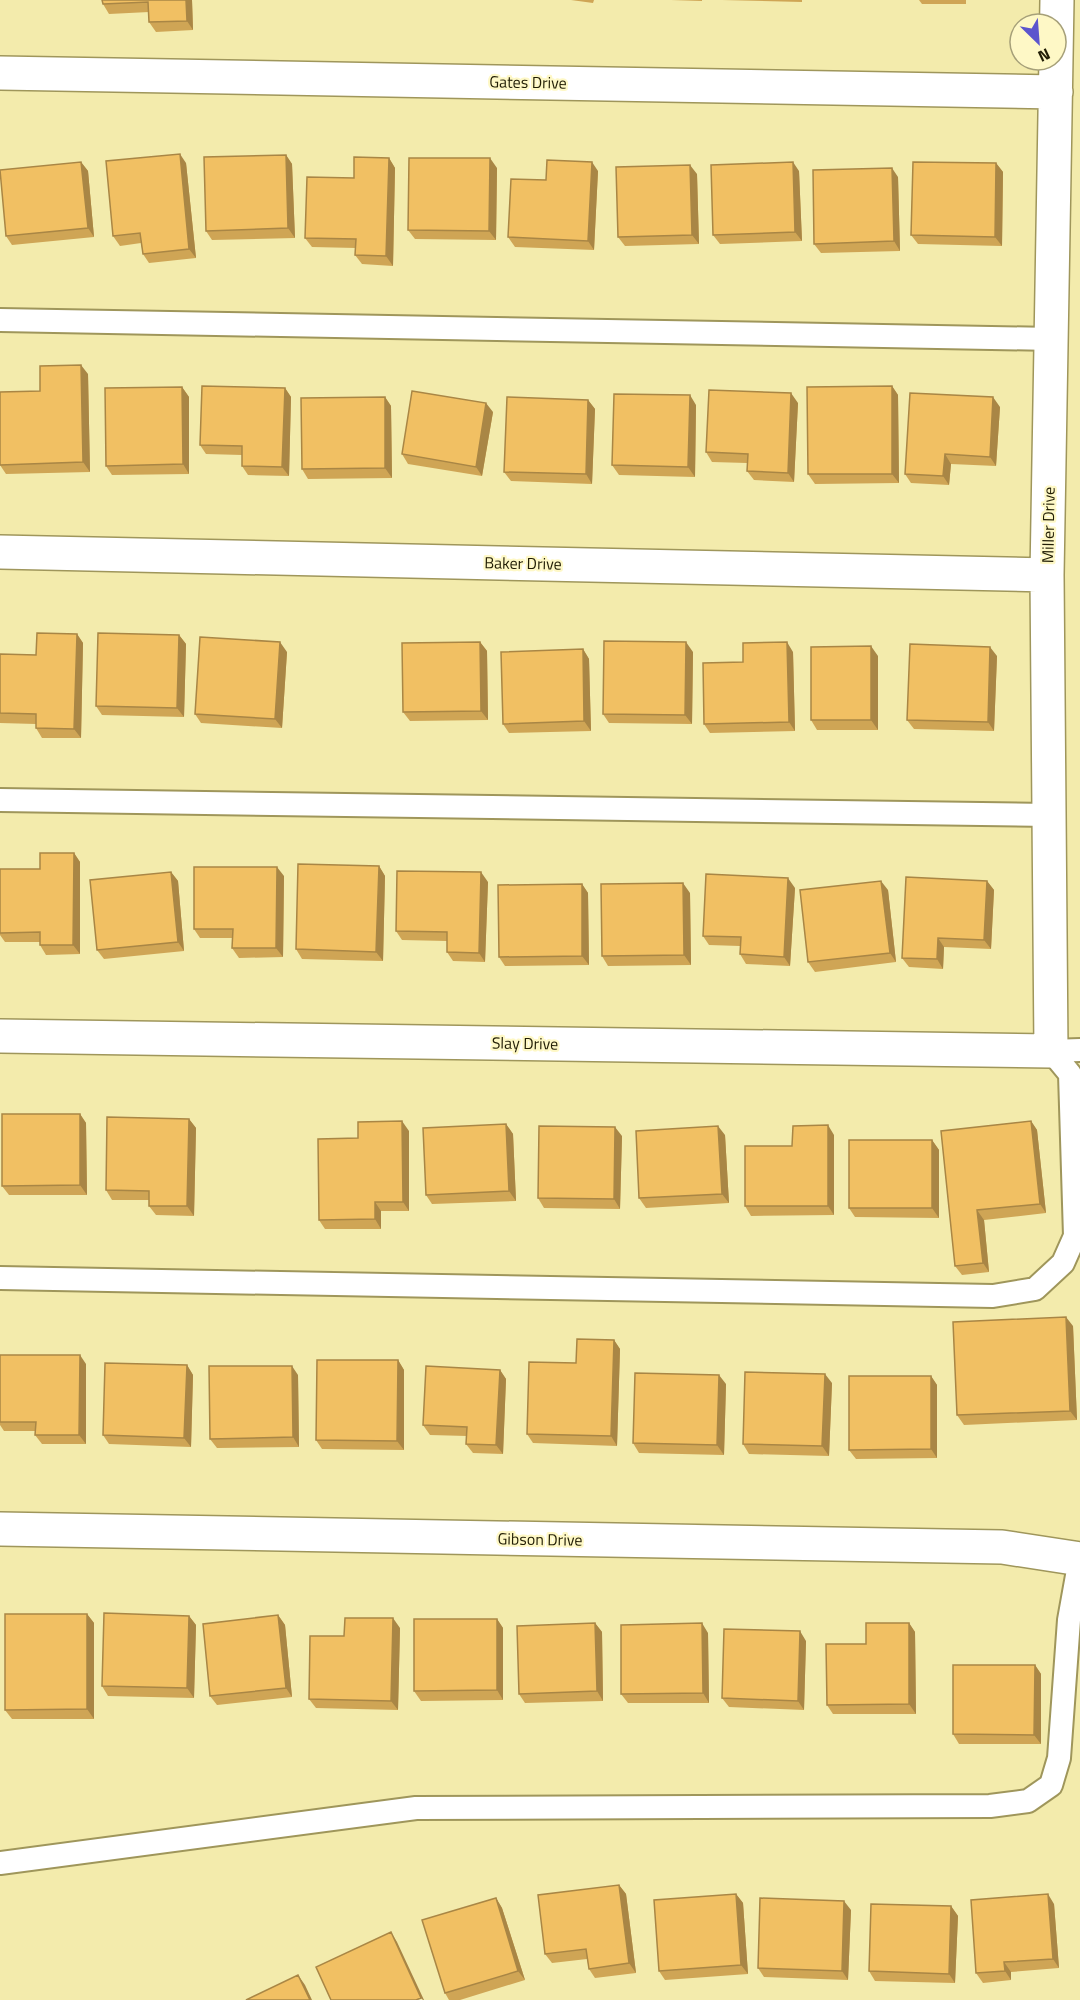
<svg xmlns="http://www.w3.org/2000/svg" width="1080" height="2000" font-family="'Titillium Web',sans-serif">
<rect width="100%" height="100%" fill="#f3ebac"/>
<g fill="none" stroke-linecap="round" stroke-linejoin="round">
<defs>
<path id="lane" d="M 0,320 L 1052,339
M 0,800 L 1049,815
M 1051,1051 L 1080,1050
M 0,1278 L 993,1296 L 1035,1289 L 1063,1263 L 1075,1236 L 1070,1074 L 1051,1051
M 0,1863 L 416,1808 L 990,1806 L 1028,1801 L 1051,1785 L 1059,1758 L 1069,1620 L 1080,1559"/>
<path id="street" d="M 0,73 L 1056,92
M 0,552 L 1047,575
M 0,1036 L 1051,1051 L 1047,575 L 1057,0
M 0,1529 L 1002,1547 L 1080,1559"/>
</defs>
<use href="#lane" stroke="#9f965b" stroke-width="26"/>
<use href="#street" stroke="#9f965b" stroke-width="36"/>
<use href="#lane" stroke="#fff" stroke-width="22"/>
<use href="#street" stroke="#fff" stroke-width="33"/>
</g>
<path fill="#cfa555" d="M 192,0 L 193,30 L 156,32 L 149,22 L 149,12 L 109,14 L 103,4 Z
M 571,0 L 594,0 L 593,3 Z
M 671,0 L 702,0 L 702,1 Z
M 722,0 L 802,0 L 802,2 Z
M 919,0 L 966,0 L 966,4 L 922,4 Z
M 286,155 L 292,164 L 295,238 L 212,240 L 206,231 Z
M 389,158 L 395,168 L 393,266 L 362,264 L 355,255 L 356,248 L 312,247 L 305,238 Z
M 81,162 L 88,171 L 94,237 L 12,245 L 6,236 Z
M 186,163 L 196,258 L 149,263 L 143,254 L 141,243 L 120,246 L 113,236 Z
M 996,163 L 1003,172 L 1002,246 L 918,244 L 911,235 Z
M 497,168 L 496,240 L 415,239 L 408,230 Z
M 598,171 L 594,250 L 515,247 L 508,237 L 546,180 Z
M 799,171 L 802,241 L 720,244 L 713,235 Z
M 697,174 L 699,244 L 625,246 L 618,237 Z
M 898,177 L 900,251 L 821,253 L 814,244 Z
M 88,374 L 90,472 L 6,474 L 0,465 L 0,392 L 40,391 Z
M 892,386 L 898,395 L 899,483 L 815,484 L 808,474 Z
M 182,387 L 189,397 L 189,474 L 112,475 L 106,466 Z
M 285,388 L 291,397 L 289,476 L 248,475 L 242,466 L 242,455 L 206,454 L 200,445 Z
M 385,397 L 391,406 L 392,478 L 308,479 L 302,469 Z
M 588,400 L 595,409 L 592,484 L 511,481 L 504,472 Z
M 798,403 L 794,482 L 754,480 L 747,471 L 747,463 L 712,462 L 706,452 Z
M 696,405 L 695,477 L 619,475 L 612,465 Z
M 1000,407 L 996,466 L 951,464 L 949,485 L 911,483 L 905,474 Z
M 493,412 L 482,476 L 408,464 L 402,454 Z
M 77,634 L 83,643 L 81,738 L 42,738 L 36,728 L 36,724 L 0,723 L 0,654 L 36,655 Z
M 179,635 L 186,644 L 184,717 L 102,715 L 96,706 Z
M 480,642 L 487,651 L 488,720 L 410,721 L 403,712 Z
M 583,649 L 589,659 L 591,731 L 509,733 L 503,724 Z
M 287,652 L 282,728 L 201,723 L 195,714 Z
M 693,652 L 692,724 L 609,723 L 603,714 Z
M 793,652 L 795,731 L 710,733 L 704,724 L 743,662 Z
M 878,656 L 878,730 L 817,730 L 811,720 Z
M 997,656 L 994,731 L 914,729 L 907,720 Z
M 74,853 L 80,862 L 80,954 L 46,955 L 40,945 L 40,942 L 5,942 L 0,935 L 0,869 L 40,869 Z
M 379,866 L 385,876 L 383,961 L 302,959 L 296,949 Z
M 171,872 L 178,881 L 184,951 L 104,959 L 97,950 Z
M 284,876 L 283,957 L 239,958 L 232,948 L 232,938 L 200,938 L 194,929 Z
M 987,881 L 994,890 L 991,949 L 944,947 L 943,969 L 909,967 L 902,958 Z
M 488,882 L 485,962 L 453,961 L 447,952 L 447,941 L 402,940 L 396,931 Z
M 582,884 L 588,893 L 589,965 L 505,966 L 499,957 Z
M 795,888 L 790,966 L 746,964 L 740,954 L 740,946 L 709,945 L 703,936 Z
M 888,890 L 896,962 L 815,972 L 808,962 Z
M 690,893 L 691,965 L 608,966 L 602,956 Z
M 80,1114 L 86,1123 L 87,1195 L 9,1195 L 2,1186 Z
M 189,1119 L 196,1128 L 194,1216 L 156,1215 L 149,1206 L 149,1200 L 112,1200 L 106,1190 Z
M 1031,1121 L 1037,1130 L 1046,1213 L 984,1220 L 989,1272 L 962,1275 L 955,1266 L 941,1131 Z
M 506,1124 L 513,1134 L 516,1201 L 432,1204 L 426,1195 Z
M 409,1131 L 409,1211 L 381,1211 L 381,1229 L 325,1229 L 319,1220 L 358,1138 Z
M 725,1135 L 729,1203 L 646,1208 L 639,1198 Z
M 834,1135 L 834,1215 L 751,1216 L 745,1206 L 792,1146 Z
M 622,1136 L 620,1209 L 544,1208 L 538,1198 Z
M 932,1140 L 939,1150 L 939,1218 L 855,1217 L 849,1208 Z
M 1073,1326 L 1077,1420 L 964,1425 L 957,1415 Z
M 614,1340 L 620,1349 L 617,1446 L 533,1443 L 527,1434 L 576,1363 Z
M 0,1355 L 86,1364 L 86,1444 L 42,1444 L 35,1435 L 35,1431 L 4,1431 L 0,1425 Z
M 398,1360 L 404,1370 L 404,1450 L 322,1449 L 316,1440 Z
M 187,1365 L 193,1375 L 191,1447 L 109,1444 L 103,1435 Z
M 500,1370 L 506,1379 L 503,1454 L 473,1453 L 466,1444 L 467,1436 L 430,1435 L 423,1425 Z
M 298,1375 L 299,1447 L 217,1448 L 210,1439 Z
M 931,1376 L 937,1385 L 937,1458 L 856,1459 L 849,1450 Z
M 832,1383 L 829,1456 L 749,1454 L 743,1444 Z
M 726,1384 L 724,1455 L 639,1453 L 633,1443 Z
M 87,1614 L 94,1623 L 94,1719 L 12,1719 L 5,1710 Z
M 278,1615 L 285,1625 L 292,1697 L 217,1705 L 210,1696 Z
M 189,1616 L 196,1625 L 194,1698 L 108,1696 L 102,1686 Z
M 497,1619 L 503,1628 L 503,1700 L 421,1701 L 414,1691 Z
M 595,1623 L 602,1632 L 603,1701 L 525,1703 L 519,1694 Z
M 909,1623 L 915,1632 L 916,1714 L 833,1714 L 827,1705 L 866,1644 Z
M 400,1628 L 398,1710 L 316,1708 L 309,1699 L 344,1636 Z
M 708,1633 L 709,1703 L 628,1703 L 621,1694 Z
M 806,1641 L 804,1710 L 729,1707 L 722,1698 Z
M 1035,1665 L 1041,1674 L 1041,1744 L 959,1744 L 953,1734 Z
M 619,1885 L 626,1894 L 636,1973 L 595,1978 L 589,1969 L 587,1959 L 552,1963 L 545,1954 Z
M 736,1894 L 743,1903 L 748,1974 L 665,1980 L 659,1971 Z
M 496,1898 L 502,1908 L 525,1980 L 460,2000 L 449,2000 L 445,1993 Z
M 1054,1904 L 1059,1968 L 1011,1972 L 1011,1980 L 983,1983 L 976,1973 Z
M 951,1906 L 958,1916 L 955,1983 L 875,1981 L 869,1971 Z
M 851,1910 L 848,1980 L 764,1977 L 758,1968 Z"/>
<path fill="#a98645" d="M 186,0 L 192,0 L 193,30 L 187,21 Z
M 180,154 L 186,163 L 196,258 L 189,249 Z
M 286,155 L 292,164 L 295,238 L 288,228 Z
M 389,158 L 395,168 L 393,266 L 386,256 Z
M 490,158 L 497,168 L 496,240 L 489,231 Z
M 81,162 L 88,171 L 94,237 L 88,228 Z
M 592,162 L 598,171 L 594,250 L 588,241 Z
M 793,162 L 799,171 L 802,241 L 795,232 Z
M 996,163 L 1003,172 L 1002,246 L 995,237 Z
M 690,165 L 697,174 L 699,244 L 692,235 Z
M 892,168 L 898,177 L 900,251 L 894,241 Z
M 81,365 L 88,374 L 90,472 L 83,462 Z
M 892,386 L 898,395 L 899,483 L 892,474 Z
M 182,387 L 189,397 L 189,474 L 183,464 Z
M 285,388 L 291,397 L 289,476 L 282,467 Z
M 791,393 L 798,403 L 794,482 L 788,473 Z
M 690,395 L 696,405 L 695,477 L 688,467 Z
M 385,397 L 391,406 L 392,478 L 385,468 Z
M 993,397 L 1000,407 L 996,466 L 990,457 Z
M 588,400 L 595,409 L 592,484 L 586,474 Z
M 486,403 L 493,412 L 482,476 L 476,467 Z
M 945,454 L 951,464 L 949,485 L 943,476 Z
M 77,634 L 83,643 L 81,738 L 74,729 Z
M 179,635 L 186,644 L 184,717 L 177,708 Z
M 280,642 L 287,652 L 282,728 L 275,719 Z
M 480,642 L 487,651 L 488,720 L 481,711 Z
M 686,642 L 693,652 L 692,724 L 685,715 Z
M 787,642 L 793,652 L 795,731 L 789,722 Z
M 871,646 L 878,656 L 878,730 L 871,720 Z
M 990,647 L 997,656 L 994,731 L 988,722 Z
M 583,649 L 589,659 L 591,731 L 584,721 Z
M 74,853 L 80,862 L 80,954 L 73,945 Z
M 379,866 L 385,876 L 383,961 L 376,952 Z
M 277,867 L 284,876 L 283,957 L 276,948 Z
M 171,872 L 178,881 L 184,951 L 178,942 Z
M 481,872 L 488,882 L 485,962 L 479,953 Z
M 788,878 L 795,888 L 790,966 L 784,957 Z
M 881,881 L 888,890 L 896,962 L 890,953 Z
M 987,881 L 994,890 L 991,949 L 984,940 Z
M 683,883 L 690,893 L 691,965 L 684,955 Z
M 582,884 L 588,893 L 589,965 L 582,956 Z
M 938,938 L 944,947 L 943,969 L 937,959 Z
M 80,1114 L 86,1123 L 87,1195 L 80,1185 Z
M 189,1119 L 196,1128 L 194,1216 L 187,1206 Z
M 402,1121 L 409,1131 L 409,1211 L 403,1202 Z
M 1031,1121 L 1037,1130 L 1046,1213 L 1040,1204 Z
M 506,1124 L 513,1134 L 516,1201 L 509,1191 Z
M 828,1125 L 834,1135 L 834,1215 L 828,1206 Z
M 718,1126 L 725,1135 L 729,1203 L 722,1194 Z
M 615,1127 L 622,1136 L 620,1209 L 614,1199 Z
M 932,1140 L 939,1150 L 939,1218 L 932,1208 Z
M 375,1202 L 381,1211 L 381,1229 L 375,1219 Z
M 977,1210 L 984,1220 L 989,1272 L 983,1263 Z
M 1066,1317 L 1073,1326 L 1077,1420 L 1070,1411 Z
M 614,1340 L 620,1349 L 617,1446 L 611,1436 Z
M 80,1355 L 86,1364 L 86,1444 L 79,1435 Z
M 398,1360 L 404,1370 L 404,1450 L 397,1441 Z
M 187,1365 L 193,1375 L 191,1447 L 184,1438 Z
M 292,1366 L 298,1375 L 299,1447 L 293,1437 Z
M 500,1370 L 506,1379 L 503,1454 L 496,1445 Z
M 825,1374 L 832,1383 L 829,1456 L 822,1446 Z
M 719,1375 L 726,1384 L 724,1455 L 717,1445 Z
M 931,1376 L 937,1385 L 937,1458 L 931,1449 Z
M 87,1614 L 94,1623 L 94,1719 L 87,1709 Z
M 278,1615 L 285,1625 L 292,1697 L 286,1688 Z
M 189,1616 L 196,1625 L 194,1698 L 187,1688 Z
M 393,1618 L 400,1628 L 398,1710 L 391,1701 Z
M 497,1619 L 503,1628 L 503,1700 L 497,1690 Z
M 595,1623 L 602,1632 L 603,1701 L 597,1691 Z
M 702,1623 L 708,1633 L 709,1703 L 703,1693 Z
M 909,1623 L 915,1632 L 916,1714 L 909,1704 Z
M 800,1631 L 806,1641 L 804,1710 L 798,1701 Z
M 1035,1665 L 1041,1674 L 1041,1744 L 1034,1735 Z
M 619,1885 L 626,1894 L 636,1973 L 629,1963 Z
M 736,1894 L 743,1903 L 748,1974 L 741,1965 Z
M 1048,1894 L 1054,1904 L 1059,1968 L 1053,1959 Z
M 496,1898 L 502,1908 L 525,1980 L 518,1971 Z
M 844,1901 L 851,1910 L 848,1980 L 842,1971 Z
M 951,1906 L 958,1916 L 955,1983 L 949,1974 Z
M 391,1932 L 397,1942 L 424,2000 L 423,2000 L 421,1998 Z
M 1004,1962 L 1011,1972 L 1011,1980 L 1005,1971 Z
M 298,1975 L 305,1985 L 312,2000 L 310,2000 Z"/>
<path fill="#f1c063" stroke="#a98645" stroke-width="1.5" d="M 102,0 L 186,0 L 187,21 L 149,22 L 148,2 L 103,4 Z
M 180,154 L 189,249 L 143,254 L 140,233 L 113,236 L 106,161 Z
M 286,155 L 288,228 L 206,231 L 204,157 Z
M 354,157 L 389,158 L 386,256 L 355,255 L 356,239 L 305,238 L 307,177 L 354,178 Z
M 409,158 L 490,158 L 489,231 L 408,230 Z
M 547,160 L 592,162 L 588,241 L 508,237 L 511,179 L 546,180 Z
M 81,162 L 88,228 L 6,236 L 0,170 Z
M 793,162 L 795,232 L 713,235 L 711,165 Z
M 913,162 L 996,163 L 995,237 L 911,235 Z
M 690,165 L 692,235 L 618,237 L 616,167 Z
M 892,168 L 894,241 L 814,244 L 813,170 Z
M 81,365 L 83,462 L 0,465 L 0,392 L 40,391 L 40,366 Z
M 202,386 L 285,388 L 282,467 L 242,466 L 242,446 L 200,445 Z
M 892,386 L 892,474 L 808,474 L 807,387 Z
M 182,387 L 183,464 L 106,466 L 105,388 Z
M 709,390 L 791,393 L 788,473 L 747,471 L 748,454 L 706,452 Z
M 412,391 L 486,403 L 476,467 L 402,454 Z
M 910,393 L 993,397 L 990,457 L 945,454 L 943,476 L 905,474 Z
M 614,394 L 690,395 L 688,467 L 612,465 Z
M 385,397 L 385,468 L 302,469 L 301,398 Z
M 507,397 L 588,400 L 586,474 L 504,472 Z
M 37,633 L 77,634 L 74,729 L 36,728 L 36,714 L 0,713 L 0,654 L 36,655 Z
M 98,633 L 179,635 L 177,708 L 96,706 Z
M 200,637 L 280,642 L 275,719 L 195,714 Z
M 604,641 L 686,642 L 685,715 L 603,714 Z
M 480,642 L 481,711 L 403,712 L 402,643 Z
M 787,642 L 789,722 L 704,724 L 703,663 L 743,662 L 743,643 Z
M 910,644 L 990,647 L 988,722 L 907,720 Z
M 871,646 L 871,720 L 811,720 L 811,647 Z
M 583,649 L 584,721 L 503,724 L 501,652 Z
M 40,853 L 74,853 L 73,945 L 40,945 L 40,932 L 0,933 L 0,869 L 40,869 Z
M 298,864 L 379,866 L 376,952 L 296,949 Z
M 194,867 L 277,867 L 276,948 L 232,948 L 233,929 L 194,929 Z
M 397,871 L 481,872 L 479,953 L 447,952 L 447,932 L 396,931 Z
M 171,872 L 178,942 L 97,950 L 90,880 Z
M 706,874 L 788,878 L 784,957 L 740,954 L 741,937 L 703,936 Z
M 906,877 L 987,881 L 984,940 L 938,938 L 937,959 L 902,958 Z
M 881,881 L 890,953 L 808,962 L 800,890 Z
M 683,883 L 684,955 L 602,956 L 601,884 Z
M 582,884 L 582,956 L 499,957 L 498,885 Z
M 2,1114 L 80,1114 L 80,1185 L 2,1186 Z
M 107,1117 L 189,1119 L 187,1206 L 149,1206 L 149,1191 L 106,1190 Z
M 402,1121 L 403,1202 L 375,1202 L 375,1219 L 319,1220 L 318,1139 L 358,1138 L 358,1122 Z
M 1031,1121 L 1040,1204 L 977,1210 L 983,1263 L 955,1266 L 941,1131 Z
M 506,1124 L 509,1191 L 426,1195 L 423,1128 Z
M 828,1125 L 828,1206 L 745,1206 L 745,1146 L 792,1146 L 793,1126 Z
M 539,1126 L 615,1127 L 614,1199 L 538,1198 Z
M 718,1126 L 722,1194 L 639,1198 L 636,1131 Z
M 849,1140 L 932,1140 L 932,1208 L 849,1208 Z
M 1066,1317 L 1070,1411 L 957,1415 L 953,1322 Z
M 577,1339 L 614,1340 L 611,1436 L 527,1434 L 529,1362 L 576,1363 Z
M 0,1355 L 80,1355 L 79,1435 L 35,1435 L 36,1422 L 0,1422 Z
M 317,1360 L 398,1360 L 397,1441 L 316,1440 Z
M 105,1363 L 187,1365 L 184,1438 L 103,1435 Z
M 209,1366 L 292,1366 L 293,1437 L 210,1439 Z
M 426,1366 L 500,1370 L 496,1445 L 466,1444 L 467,1427 L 423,1425 Z
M 745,1372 L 825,1374 L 822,1446 L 743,1444 Z
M 635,1373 L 719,1375 L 717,1445 L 633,1443 Z
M 849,1376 L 931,1376 L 931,1449 L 849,1450 Z
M 104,1613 L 189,1616 L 187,1688 L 102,1686 Z
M 5,1614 L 87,1614 L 87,1709 L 5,1710 Z
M 278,1615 L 286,1688 L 210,1696 L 203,1624 Z
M 345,1618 L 393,1618 L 391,1701 L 309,1699 L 310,1636 L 344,1636 Z
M 414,1619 L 497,1619 L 497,1690 L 414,1691 Z
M 595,1623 L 597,1691 L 519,1694 L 517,1626 Z
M 702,1623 L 703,1693 L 621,1694 L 621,1625 Z
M 866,1623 L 909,1623 L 909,1704 L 827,1705 L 826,1644 L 866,1644 Z
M 724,1629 L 800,1631 L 798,1701 L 722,1698 Z
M 953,1665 L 1035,1665 L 1034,1735 L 953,1734 Z
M 619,1885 L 629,1963 L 589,1969 L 586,1949 L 545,1954 L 538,1895 Z
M 736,1894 L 741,1965 L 659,1971 L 654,1900 Z
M 1048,1894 L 1053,1959 L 1004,1962 L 1005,1971 L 976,1973 L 971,1900 Z
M 496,1898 L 518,1971 L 445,1993 L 422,1920 Z
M 760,1898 L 844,1901 L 842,1971 L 758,1968 Z
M 871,1904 L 951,1906 L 949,1974 L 869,1971 Z
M 391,1932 L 421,1998 L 416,2000 L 331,2000 L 316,1967 Z
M 298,1975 L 310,2000 L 246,2000 Z"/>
<g text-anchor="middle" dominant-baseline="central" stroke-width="4.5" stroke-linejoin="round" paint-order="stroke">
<g font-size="16" fill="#211d05" stroke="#fef8c6">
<text transform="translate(528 82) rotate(1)">Gates Drive</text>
<text transform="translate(1048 525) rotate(-89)">Miller Drive</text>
<text transform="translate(523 563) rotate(1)">Baker Drive</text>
<text transform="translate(525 1043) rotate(1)">Slay Drive</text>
<text transform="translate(540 1539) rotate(1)">Gibson Drive</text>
</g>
</g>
<g transform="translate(1038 42) rotate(155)"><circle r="28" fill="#fef8c6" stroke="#a6a079" stroke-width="1.5"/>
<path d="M0-4.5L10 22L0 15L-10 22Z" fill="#5c55cd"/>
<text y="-9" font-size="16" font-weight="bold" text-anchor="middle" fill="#211d05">N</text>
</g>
</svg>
